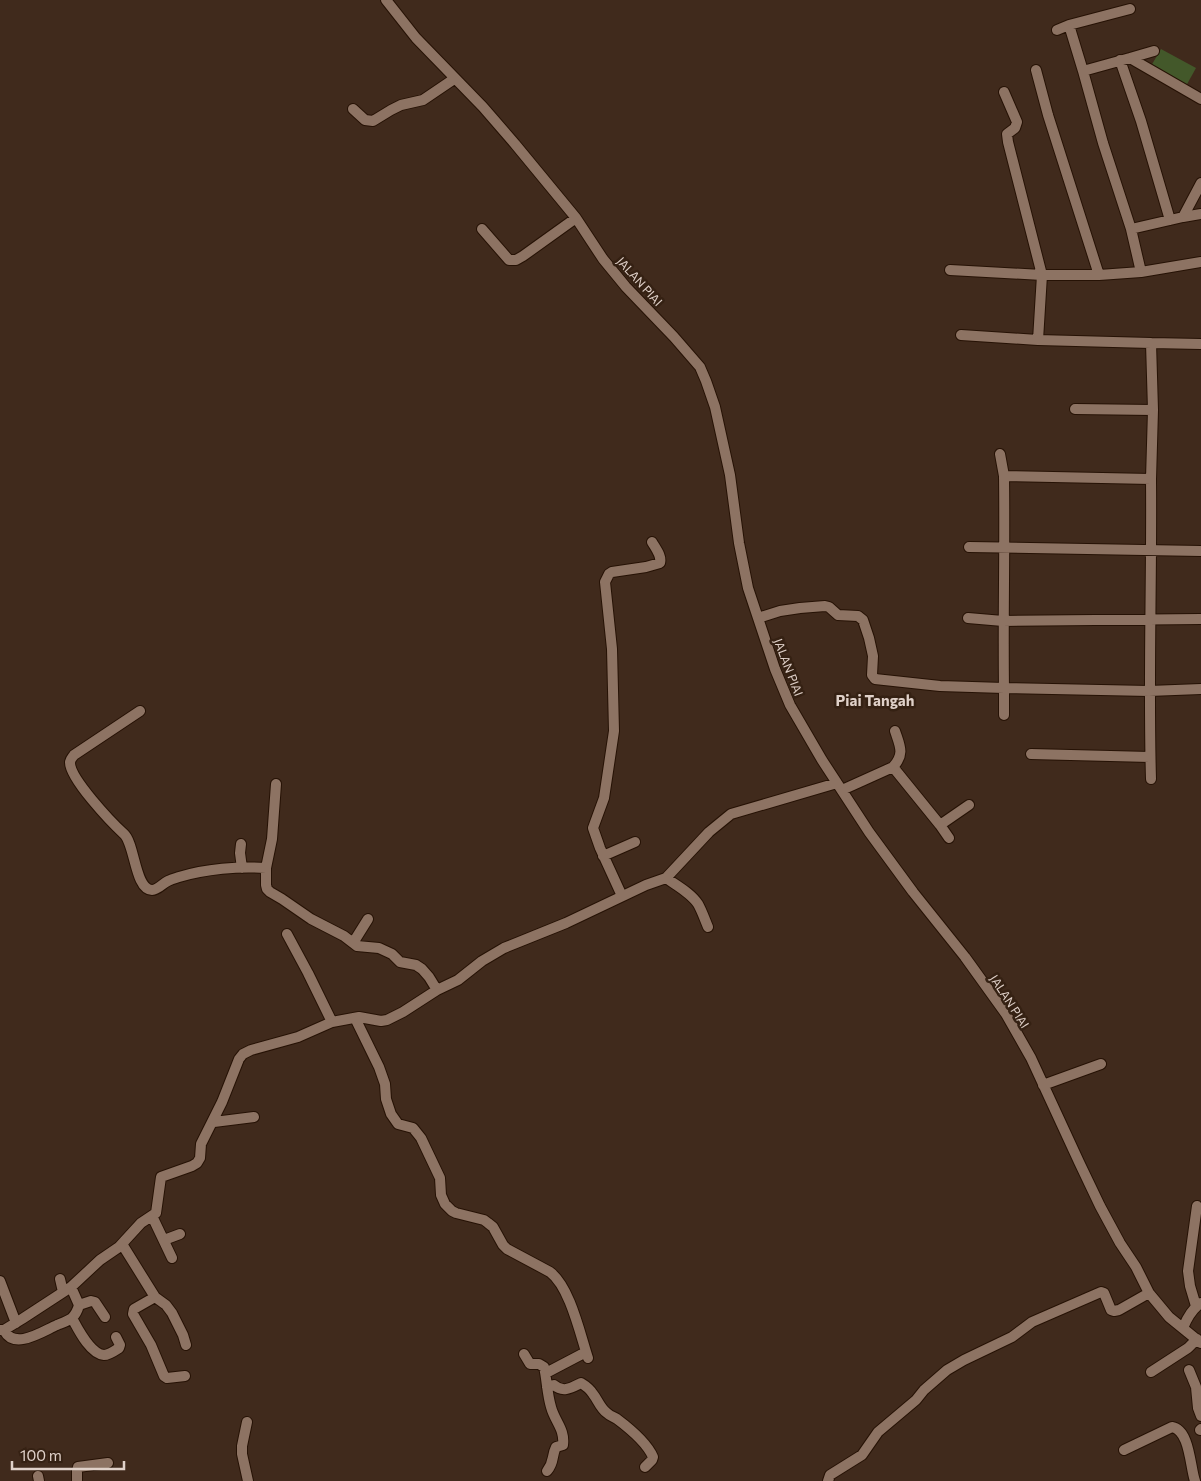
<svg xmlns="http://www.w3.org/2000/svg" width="1201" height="1481" font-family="Commissioner,sans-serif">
<rect width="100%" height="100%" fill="#402a1c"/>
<path fill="#43582a" d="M 1161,49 L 1196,68 L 1186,86 L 1151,66 Z"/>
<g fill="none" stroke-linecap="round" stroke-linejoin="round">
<defs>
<path id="minor" d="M 386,0 L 416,38 L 483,107 L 515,144 L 576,218 L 603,259 L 626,287 L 674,337 L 700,367 L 706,381 L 715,407 L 730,475 L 739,543 L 748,588 L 775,669 L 790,705 L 822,760 L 869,832 L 913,892 L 965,957 L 1006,1014 L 1031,1058 L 1079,1162 L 1100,1206 L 1120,1243 L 1136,1267 L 1149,1293 L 1169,1317 L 1201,1343
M 1069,25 L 1083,71
M 1057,30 L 1069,25 L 1130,9
M 1130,58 L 1154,51
M 1120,60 L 1141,121 L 1170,220
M 1004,92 L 1017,122 L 1015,128 L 1007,134 L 1008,142 L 1042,275 L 1038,340
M 1201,99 L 1130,58 L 1083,71 L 1103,143 L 1131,229 L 1183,217 L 1201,183
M 353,109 L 365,120 L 373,121 L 391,110 L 401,105 L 423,100 L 454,79
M 1183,217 L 1201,214
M 482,229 L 509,260 L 516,260 L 523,256 L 576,218
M 1131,229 L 1141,272
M 950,270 L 1042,275 L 1099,275 L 1048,115 L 1036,70
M 1099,275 L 1141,272 L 1201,262
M 961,335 L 1038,340 L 1151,343 L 1153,410 L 1151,479
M 1151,343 L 1201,344
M 1075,409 L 1153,410
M 1000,454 L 1004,476
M 969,547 L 1201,551
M 758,618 L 780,611 L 800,608 L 825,606 L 829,607 L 838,615 L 858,616 L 863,620 L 869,638 L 873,656 L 872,675 L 875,679 L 940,686 L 1004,688 L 1004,715
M 968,618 L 1003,621 L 1201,619
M 140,711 L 74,755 C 72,758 71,758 70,762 C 69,778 112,823 124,834 C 135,844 135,890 152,890 C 158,890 163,883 168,881 C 172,879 176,878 179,877 C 205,869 239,866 266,868
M 895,731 C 900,746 905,754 893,767 L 940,825 L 949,838
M 1031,754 L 1150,757
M 1151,779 C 1148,679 1152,579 1151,479 L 1004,476 C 1005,547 1003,617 1004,688 L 1149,691 L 1201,689
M 276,784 L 272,839 L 266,868 L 266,885 L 267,889 L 270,892 L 282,899 L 311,919 L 344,936 L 357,946 L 379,948 L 392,954 L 400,962 L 416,965 L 422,969 L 429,977 L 437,990
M 842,790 L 893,767
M 940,825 L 969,805
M 241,844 L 240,853 L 242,868
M 603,856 L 635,842
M 666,878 C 676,885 691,893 698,904 C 702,911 705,920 708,927
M 622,896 L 600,848 L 593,828 L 604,798 L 614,731 L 612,649 L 605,582 L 609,574 L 612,572 L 646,567 L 660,563 C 662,556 656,549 652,542
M 287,934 L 308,973 L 332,1022
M 353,943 L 368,919
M 355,1018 L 379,1067 L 385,1084 L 386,1099 L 391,1114 L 398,1124 L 413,1128 L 421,1138 L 440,1178 L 441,1195 L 445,1204 L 452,1211 L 456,1213 L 484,1220 L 488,1223 L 493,1227 L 503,1245 L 507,1249 L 550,1272 C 570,1287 580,1334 588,1358
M 1043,1085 L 1101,1064
M 214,1122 L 254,1117
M 152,1216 L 172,1258
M 164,1240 L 180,1234
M 122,1244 L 155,1297 L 166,1305 L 172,1313 L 183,1335 L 186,1345
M 60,1279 L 63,1292
M 0,1281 L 16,1323
M 155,1297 L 134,1309 L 133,1314 L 151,1345 L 164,1376 L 167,1378 L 185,1376
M 79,1305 L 91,1301 L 95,1302 L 105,1317
M 1196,1306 L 1190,1286 L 1188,1271 L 1197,1206
M 72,1318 C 78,1329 90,1354 104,1355 C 109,1355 116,1350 119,1348 L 120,1345 L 116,1337
M 1183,1328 C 1187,1318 1192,1309 1201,1303
M 0,1330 L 4,1330 L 22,1319 L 71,1287 L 100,1260 L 119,1247 L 141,1223 L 156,1213 L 161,1177 L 192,1166 L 197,1163 L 200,1158 L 201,1144 L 222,1102 L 239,1059 L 243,1054 L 251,1050 L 298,1037 L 332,1022 L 359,1017 L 381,1021 L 387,1020 L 403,1012 L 437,990 L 458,980 L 482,961 L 504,948 L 566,923 L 646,885 L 666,878 L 709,832 L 731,814 L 837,783
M 4,1330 C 14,1351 43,1331 57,1325 C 62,1323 68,1321 72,1318 C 75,1315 78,1309 79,1305 L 71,1287
M 524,1354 L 530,1364 L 539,1364 L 544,1367 C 547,1380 547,1394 551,1407 C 555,1422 565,1429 563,1445 L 556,1447 C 551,1457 555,1461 547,1471
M 1189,1370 L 1196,1387 L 1198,1408 L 1201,1416
M 1151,1372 L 1188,1348 L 1197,1339
M 546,1373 L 586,1352
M 547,1387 L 554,1385 C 563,1393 571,1388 581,1383 C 586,1386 590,1389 593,1394 C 598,1400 600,1408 607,1413 C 610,1416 614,1417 617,1419 C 629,1428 647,1443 653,1457 L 652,1460 L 645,1467
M 247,1422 L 242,1446 L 242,1454 L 248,1481
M 1200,1430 L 1201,1429
M 1124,1450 L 1172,1427 C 1190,1430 1190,1467 1195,1481
M 38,1476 L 39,1481
M 77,1481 L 77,1471 L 78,1467 L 108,1463
M 828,1481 L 830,1475 L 862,1455 L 878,1432 L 916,1400 L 924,1390 L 947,1370 L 964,1360 L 1012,1337 L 1032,1322 L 1101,1292 L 1104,1293 L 1111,1310 L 1114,1311 L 1119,1310 L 1149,1293"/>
</defs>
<use href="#minor" stroke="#261205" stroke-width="12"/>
<use href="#minor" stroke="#8d7363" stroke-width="10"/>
</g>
<g text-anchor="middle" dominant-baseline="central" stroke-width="5" stroke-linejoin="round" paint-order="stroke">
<g font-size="12" fill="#e0d1c9" stroke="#352113">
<text transform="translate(640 281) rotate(48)">JALAN PIAI</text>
<text transform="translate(789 667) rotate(69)">JALAN PIAI</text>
<text transform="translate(1010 1001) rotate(57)">JALAN PIAI</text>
</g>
<g font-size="15" font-weight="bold" fill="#e0d1c9" stroke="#352113">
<text x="875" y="700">Piai Tangah</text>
</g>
</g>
<path d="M12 1461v8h112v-8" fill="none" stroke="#e0d1c9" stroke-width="2.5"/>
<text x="20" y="1461" font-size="15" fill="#e0d1c9" stroke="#352113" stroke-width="4" paint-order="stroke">100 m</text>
</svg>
